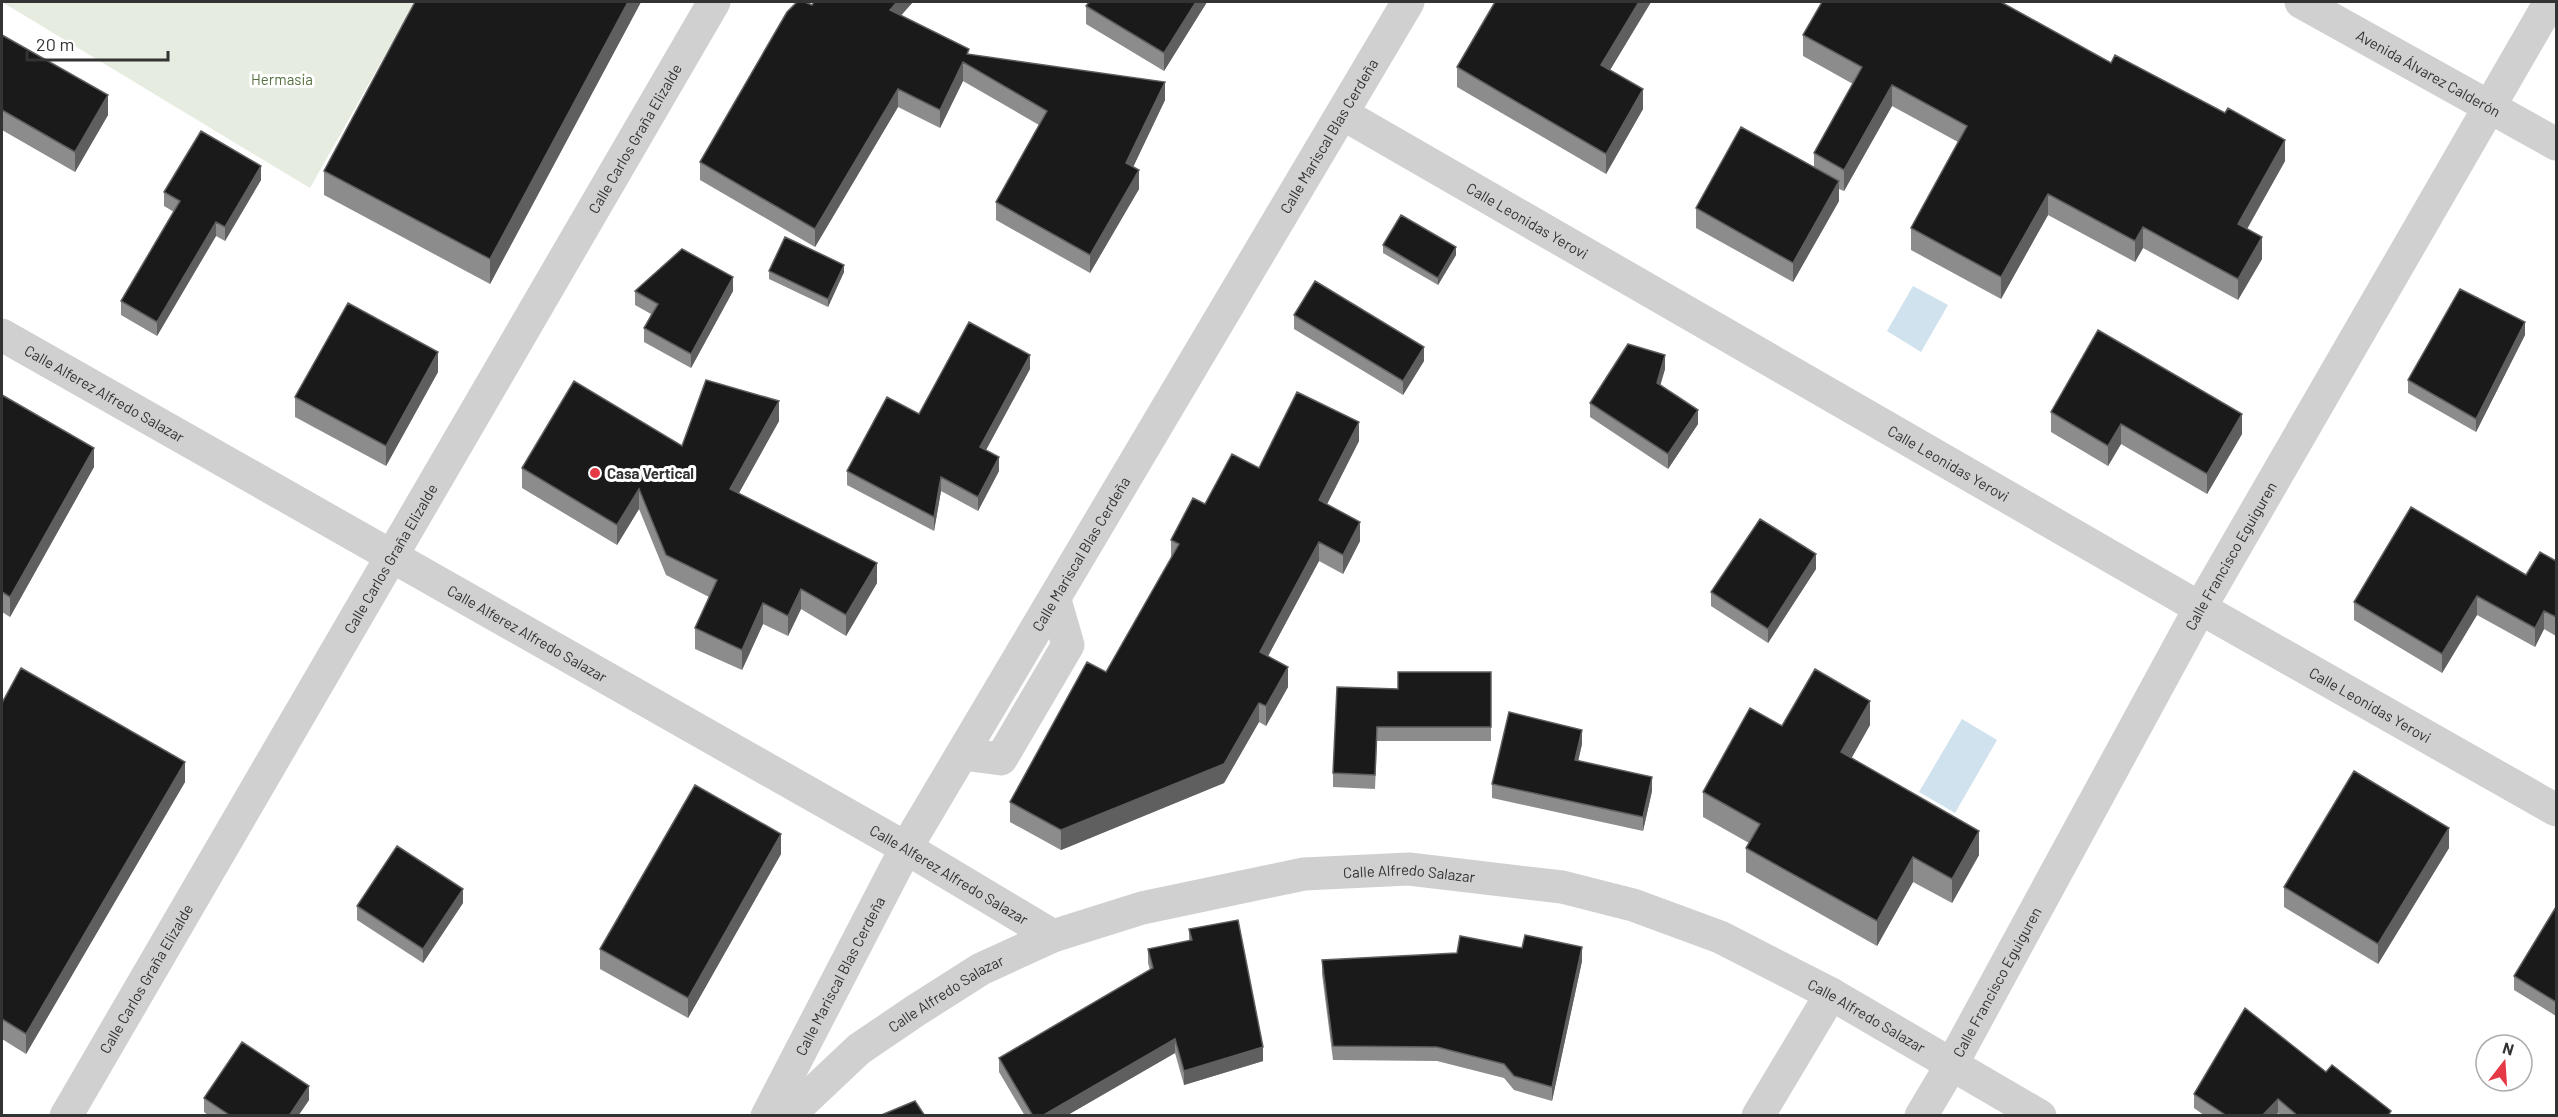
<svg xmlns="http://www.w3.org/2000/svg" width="2558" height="1117" font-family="Barlow,sans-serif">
<rect width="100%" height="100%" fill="#fff"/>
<path fill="#e6ecdf" d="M 2,2 L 415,2 L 310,188 Z"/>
<path fill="#cfe2ee" d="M 1913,286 L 1948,305 L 1921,352 L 1887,331 Z
M 1962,719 L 1997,740 L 1955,813 L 1919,792 Z"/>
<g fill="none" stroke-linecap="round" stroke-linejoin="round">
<g stroke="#d0d0d0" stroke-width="33">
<path id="s1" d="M 2301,2 L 2556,144"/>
<path id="s2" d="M 1343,114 L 2200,608 L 2556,810"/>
<path id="s3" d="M 2,335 L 906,848 L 1053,936"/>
<path d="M 963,754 L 1001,759 L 1068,645 L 1055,600"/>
<path id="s4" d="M 66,1116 L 714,2"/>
<path id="s5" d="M 767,1116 L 906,848 L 1408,2"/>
<path id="s6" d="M 788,1116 L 859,1049 L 915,1011 L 981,969 L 1053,936 L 1142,908 L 1304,874 L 1409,869 L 1562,887 L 1633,905 L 1720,937 L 1831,994 L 2040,1116"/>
<path d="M 1758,1116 L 1831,994"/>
<path id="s7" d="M 1921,1116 L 1952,1064 L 2200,608 L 2550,2"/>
</g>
</g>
<path fill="#8c8c8c" d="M 415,2 L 641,2 L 490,284 L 324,195 L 324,171 Z
M 814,2 L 913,2 L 901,15 L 969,54 L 1165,100 L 1133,167 L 1139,189 L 1090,273 L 996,220 L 996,202 L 1039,125 L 963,81 L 940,128 L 898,107 L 815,247 L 700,180 L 700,162 Z
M 1207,2 L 1164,71 L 1086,24 L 1086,6 Z
M 1495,2 L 1651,2 L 1610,70 L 1643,109 L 1606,174 L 1457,87 L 1457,67 Z
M 2,35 L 108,115 L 75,172 L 2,130 Z
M 1803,35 L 2285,161 L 2247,229 L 2262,259 L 2238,300 L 2143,248 L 2135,262 L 2048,215 L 2001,299 L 1911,250 L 1911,228 L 1958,142 L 1892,106 L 1844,191 L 1839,189 L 1839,201 L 1793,282 L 1696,228 L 1696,208 L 1814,167 L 1814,153 L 1853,84 L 1803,56 Z
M 261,180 L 225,241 L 216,236 L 157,336 L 121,315 L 121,301 L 174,212 L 164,206 L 164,192 Z
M 1383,245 L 1456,255 L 1438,285 L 1383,253 Z
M 769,271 L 844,272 L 828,307 L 769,279 Z
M 635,291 L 733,291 L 691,368 L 644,342 L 644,328 L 651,314 L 635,305 Z
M 1294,315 L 1424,361 L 1403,395 L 1294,329 Z
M 2525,335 L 2476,432 L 2408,393 L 2408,380 Z
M 1030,369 L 986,450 L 999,471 L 978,511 L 941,491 L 934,531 L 847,485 L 847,471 L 919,414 Z
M 1665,369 L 1660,385 L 1698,424 L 1668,469 L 1590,417 L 1590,403 Z
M 438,372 L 386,466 L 295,417 L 295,397 Z
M 2,395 L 94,467 L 10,617 L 2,612 Z
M 2051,412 L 2242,434 L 2207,494 L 2121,444 L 2108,466 L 2051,432 Z
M 779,421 L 739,493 L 877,583 L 846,636 L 801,609 L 788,636 L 763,624 L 742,670 L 695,649 L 695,628 L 709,597 L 666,575 L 639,509 L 617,545 L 522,488 L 522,468 L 682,446 Z
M 1359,441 L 1327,504 L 1360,541 L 1343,574 L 1319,561 L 1268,656 L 1288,687 L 1266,726 L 1259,722 L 1224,783 L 1061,850 L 1010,822 L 1010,802 L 1106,672 L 1171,559 L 1171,540 L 1205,504 L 1259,468 Z
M 2556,561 L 2556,636 L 2544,629 L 2535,647 L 2477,615 L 2442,673 L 2354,620 L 2354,602 L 2526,575 Z
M 1816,569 L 1768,643 L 1711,606 L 1711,592 Z
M 1491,672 L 1491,741 L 1377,741 L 1375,789 L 1333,787 L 1333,773 L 1398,689 Z
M 2,703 L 185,782 L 26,1054 L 2,1039 Z
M 1870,725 L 1851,758 L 1979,855 L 1952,903 L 1913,882 L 1877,946 L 1746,872 L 1746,848 L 1749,843 L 1703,817 L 1703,792 L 1782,726 Z
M 1582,744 L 1578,761 L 1652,791 L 1643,831 L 1492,798 L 1492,784 Z
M 2449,848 L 2378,964 L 2284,907 L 2284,887 Z
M 781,854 L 688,1018 L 600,969 L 600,949 Z
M 463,903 L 423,963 L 357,920 L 357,906 Z
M 2556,907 L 2556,1016 L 2514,990 L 2514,976 Z
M 1189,929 L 1263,1061 L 1184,1085 L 1175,1053 L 1066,1116 L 1025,1116 L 999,1072 L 999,1058 L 1150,970 L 1148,963 L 1148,949 L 1189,941 Z
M 1322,960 L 1582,961 L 1552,1101 L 1514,1090 L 1504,1078 L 1437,1061 L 1333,1060 L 1322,974 Z
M 2326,1072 L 2391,1116 L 2280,1116 L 2278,1113 L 2275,1116 L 2205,1116 L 2194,1108 L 2194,1094 Z
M 204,1098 L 309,1100 L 298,1116 L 209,1116 L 204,1112 Z"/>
<path fill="#5f5f5f" d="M 628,2 L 641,2 L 490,284 L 490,259 Z
M 897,2 L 913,2 L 890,28 L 890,10 Z
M 1196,2 L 1207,2 L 1164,71 L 1164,53 Z
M 1639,2 L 1651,2 L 1601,85 L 1601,65 Z
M 963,62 L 963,81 L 940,128 L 940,110 Z
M 1165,82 L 1165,100 L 1126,182 L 1126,163 Z
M 1892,85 L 1892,106 L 1844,191 L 1844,170 Z
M 898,89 L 898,107 L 815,247 L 815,229 Z
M 1643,89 L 1643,109 L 1606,174 L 1606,154 Z
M 108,95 L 108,115 L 75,172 L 75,152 Z
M 2285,140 L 2285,161 L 2238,245 L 2238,224 Z
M 261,166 L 261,180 L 225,241 L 225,227 Z
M 1139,170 L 1139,189 L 1090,273 L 1090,255 Z
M 1839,181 L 1839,201 L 1793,282 L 1793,263 Z
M 2048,194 L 2048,215 L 2001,299 L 2001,277 Z
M 216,222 L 216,236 L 157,336 L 157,322 Z
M 2143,227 L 2143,248 L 2135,262 L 2135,241 Z
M 2262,237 L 2262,259 L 2238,300 L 2238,279 Z
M 1456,247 L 1456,255 L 1438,285 L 1438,278 Z
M 844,265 L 844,272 L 828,307 L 828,299 Z
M 733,277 L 733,291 L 691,368 L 691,354 Z
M 2525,322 L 2525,335 L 2476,432 L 2476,419 Z
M 1424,347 L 1424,361 L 1403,395 L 1403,381 Z
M 438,352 L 438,372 L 386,466 L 386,446 Z
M 1030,355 L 1030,369 L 980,461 L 980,447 Z
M 1665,355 L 1665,369 L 1657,397 L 1657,383 Z
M 779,401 L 779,421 L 730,509 L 730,489 Z
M 1698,410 L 1698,424 L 1668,469 L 1668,454 Z
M 2242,414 L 2242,434 L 2207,494 L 2207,474 Z
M 1359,422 L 1359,441 L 1319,520 L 1319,500 Z
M 2121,424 L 2121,444 L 2108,466 L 2108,446 Z
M 94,448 L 94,467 L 10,617 L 10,597 Z
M 999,457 L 999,471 L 978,511 L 978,497 Z
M 941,477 L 941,491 L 934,531 L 934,517 Z
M 639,489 L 639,509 L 617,545 L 617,525 Z
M 1360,522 L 1360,541 L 1343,574 L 1343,555 Z
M 1319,542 L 1319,561 L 1260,671 L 1260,652 Z
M 1816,554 L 1816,569 L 1768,643 L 1768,629 Z
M 877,563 L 877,583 L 846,636 L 846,615 Z
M 801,589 L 801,609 L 788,636 L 788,616 Z
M 2477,596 L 2477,615 L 2442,673 L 2442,654 Z
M 763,603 L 763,624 L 742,670 L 742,650 Z
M 2544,611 L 2544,629 L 2535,647 L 2535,628 Z
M 1288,667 L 1288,687 L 1266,726 L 1266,706 Z
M 1870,701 L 1870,725 L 1841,777 L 1841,752 Z
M 1259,703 L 1259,722 L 1224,783 L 1061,850 L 1061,830 Z
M 1582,730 L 1582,744 L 1575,775 L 1575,760 Z
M 185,762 L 185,782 L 26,1054 L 26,1034 Z
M 1652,777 L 1652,791 L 1643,831 L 1643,817 Z
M 2449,828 L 2449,848 L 2378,964 L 2378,944 Z
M 1979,831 L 1979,855 L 1952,903 L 1952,879 Z
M 781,834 L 781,854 L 688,1018 L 688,998 Z
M 1913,857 L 1913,882 L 1877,946 L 1877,921 Z
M 463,889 L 463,903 L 423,963 L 423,949 Z
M 1582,947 L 1582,961 L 1552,1101 L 1552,1087 Z
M 1175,1039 L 1175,1053 L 1066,1116 L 1042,1116 Z
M 1263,1047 L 1263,1061 L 1184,1085 L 1184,1071 Z
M 309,1086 L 309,1100 L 298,1116 L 289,1116 Z
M 2278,1099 L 2278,1113 L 2275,1116 L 2262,1116 Z"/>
<path fill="#1a1a1a" stroke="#5f5f5f" stroke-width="1.5" d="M 415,2 L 628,2 L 490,259 L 324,171 Z
M 797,2 L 805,2 L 812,5 L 814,2 L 897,2 L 890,10 L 969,49 L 967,54 L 1165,82 L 1126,163 L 1139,170 L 1090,255 L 996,202 L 1047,111 L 963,62 L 940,110 L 898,89 L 815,229 L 700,162 L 787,12 Z
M 1089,2 L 1196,2 L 1164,53 L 1086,6 Z
M 1495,2 L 1639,2 L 1601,65 L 1643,89 L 1606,154 L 1457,67 Z
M 1822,2 L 2001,2 L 2111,63 L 2115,55 L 2225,113 L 2228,108 L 2285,140 L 2238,224 L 2262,237 L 2238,279 L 2143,227 L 2135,241 L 2048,194 L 2001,277 L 1911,228 L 1967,126 L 1892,85 L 1844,170 L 1814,153 L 1862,67 L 1803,35 Z
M 2,35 L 108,95 L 75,152 L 2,110 Z
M 1741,127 L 1839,181 L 1793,263 L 1696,208 Z
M 201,131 L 261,166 L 225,227 L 216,222 L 157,322 L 121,301 L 180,201 L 164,192 Z
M 1401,215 L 1456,247 L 1438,278 L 1383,245 Z
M 785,237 L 844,265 L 828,299 L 769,271 Z
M 682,249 L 733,277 L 691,354 L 644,328 L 658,304 L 635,291 Z
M 1315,281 L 1424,347 L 1403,381 L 1294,315 Z
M 2460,289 L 2525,322 L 2476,419 L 2408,380 Z
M 348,303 L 438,352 L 386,446 L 295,397 Z
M 969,322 L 1030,355 L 980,447 L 999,457 L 978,497 L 941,477 L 934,517 L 847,471 L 887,397 L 919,414 Z
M 2098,330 L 2242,414 L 2207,474 L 2121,424 L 2108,446 L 2051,412 Z
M 1628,344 L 1665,355 L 1657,383 L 1698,410 L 1668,454 L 1590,403 Z
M 706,380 L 779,401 L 730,489 L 877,563 L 846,615 L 801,589 L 788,616 L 763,603 L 742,650 L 695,628 L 717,580 L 666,555 L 639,489 L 617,525 L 522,468 L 574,381 L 682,446 Z
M 1297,392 L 1359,422 L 1319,500 L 1360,522 L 1343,555 L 1319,542 L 1260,652 L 1288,667 L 1266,706 L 1259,703 L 1224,764 L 1061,830 L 1010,802 L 1087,662 L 1106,672 L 1179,544 L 1171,540 L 1193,498 L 1205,504 L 1232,454 L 1259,468 Z
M 2,395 L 94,448 L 10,597 L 2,592 Z
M 2411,507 L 2526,575 L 2540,552 L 2556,561 L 2556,617 L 2544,611 L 2535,628 L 2477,596 L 2442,654 L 2354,602 Z
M 1760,519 L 1816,554 L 1768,629 L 1711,592 Z
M 21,668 L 185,762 L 26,1034 L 2,1019 L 2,703 Z
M 1815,669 L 1870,701 L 1841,752 L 1979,831 L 1952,879 L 1913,857 L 1877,921 L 1746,848 L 1760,824 L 1703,792 L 1750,708 L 1782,726 Z
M 1398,672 L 1491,672 L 1491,727 L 1377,727 L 1375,775 L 1333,773 L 1337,687 L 1398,689 Z
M 1509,712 L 1582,730 L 1575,760 L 1652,777 L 1643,817 L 1492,784 Z
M 2354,771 L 2449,828 L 2378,944 L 2284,887 Z
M 695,785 L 781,834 L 688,998 L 600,949 Z
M 397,846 L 463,889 L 423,949 L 357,906 Z
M 2556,907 L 2556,1002 L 2514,976 Z
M 1238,920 L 1263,1047 L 1184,1071 L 1175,1039 L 1042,1116 L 1033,1116 L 999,1058 L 1153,968 L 1148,949 L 1192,940 L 1189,929 Z
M 1525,935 L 1582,947 L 1552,1087 L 1514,1076 L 1504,1064 L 1437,1047 L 1333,1046 L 1322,960 L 1457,953 L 1460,936 L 1522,948 Z
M 2245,1008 L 2326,1072 L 2332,1065 L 2391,1111 L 2388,1116 L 2298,1116 L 2278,1099 L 2262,1116 L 2227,1116 L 2194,1094 Z
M 242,1042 L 309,1086 L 289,1116 L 231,1116 L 204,1098 Z
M 915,1101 L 925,1116 L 879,1116 Z"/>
<circle fill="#e63946" stroke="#fff" stroke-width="2" cx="595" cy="473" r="6"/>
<g text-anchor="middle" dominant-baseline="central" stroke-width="6" stroke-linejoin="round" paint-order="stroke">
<g font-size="15" fill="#333" stroke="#fff">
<text stroke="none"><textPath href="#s1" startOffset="146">Avenida Álvarez Calderón</textPath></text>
<text stroke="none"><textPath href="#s5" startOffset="1130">Calle Mariscal Blas Cerdeña</textPath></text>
<text stroke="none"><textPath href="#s4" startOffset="1131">Calle Carlos Graña Elizalde</textPath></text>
<text stroke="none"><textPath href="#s2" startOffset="213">Calle Leonidas Yerovi</textPath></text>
<text stroke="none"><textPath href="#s3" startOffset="118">Calle Alferez Alfredo Salazar</textPath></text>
<text stroke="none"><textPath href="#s2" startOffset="699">Calle Leonidas Yerovi</textPath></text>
<text stroke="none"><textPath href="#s5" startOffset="644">Calle Mariscal Blas Cerdeña</textPath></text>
<text stroke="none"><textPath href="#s7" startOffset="640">Calle Francisco Eguiguren</textPath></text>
<text stroke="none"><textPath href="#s4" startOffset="645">Calle Carlos Graña Elizalde</textPath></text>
<text stroke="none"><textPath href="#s3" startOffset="604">Calle Alferez Alfredo Salazar</textPath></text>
<text stroke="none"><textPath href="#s2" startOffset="1185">Calle Leonidas Yerovi</textPath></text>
<text stroke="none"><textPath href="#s3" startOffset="1090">Calle Alferez Alfredo Salazar</textPath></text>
<text stroke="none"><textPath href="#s6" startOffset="687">Calle Alfredo Salazar</textPath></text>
<text stroke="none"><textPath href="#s5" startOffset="158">Calle Mariscal Blas Cerdeña</textPath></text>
<text stroke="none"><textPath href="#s4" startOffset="159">Calle Carlos Graña Elizalde</textPath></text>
<text stroke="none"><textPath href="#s7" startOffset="154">Calle Francisco Eguiguren</textPath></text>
<text stroke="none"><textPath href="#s6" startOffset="201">Calle Alfredo Salazar</textPath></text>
<text stroke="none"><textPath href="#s6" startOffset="1173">Calle Alfredo Salazar</textPath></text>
</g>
<g font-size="15" fill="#56703f" stroke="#fff">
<text x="282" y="79">Hermasia</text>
</g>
<g font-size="15" font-weight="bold" fill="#333" stroke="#fff" text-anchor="start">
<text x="607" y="473">Casa Vertical</text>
</g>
</g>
<rect width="2558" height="1117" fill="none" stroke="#333333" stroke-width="6"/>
<g transform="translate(2504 1063) rotate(17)"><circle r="28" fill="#ffffff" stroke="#adadad" stroke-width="1.5"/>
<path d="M0-4.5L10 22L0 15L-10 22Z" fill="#e63946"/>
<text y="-9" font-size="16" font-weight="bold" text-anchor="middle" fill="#333333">N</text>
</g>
<path d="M27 51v9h141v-9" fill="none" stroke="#333333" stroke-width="3"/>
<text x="36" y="51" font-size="18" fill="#333333" stroke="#ffffff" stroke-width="4.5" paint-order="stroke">20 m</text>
</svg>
